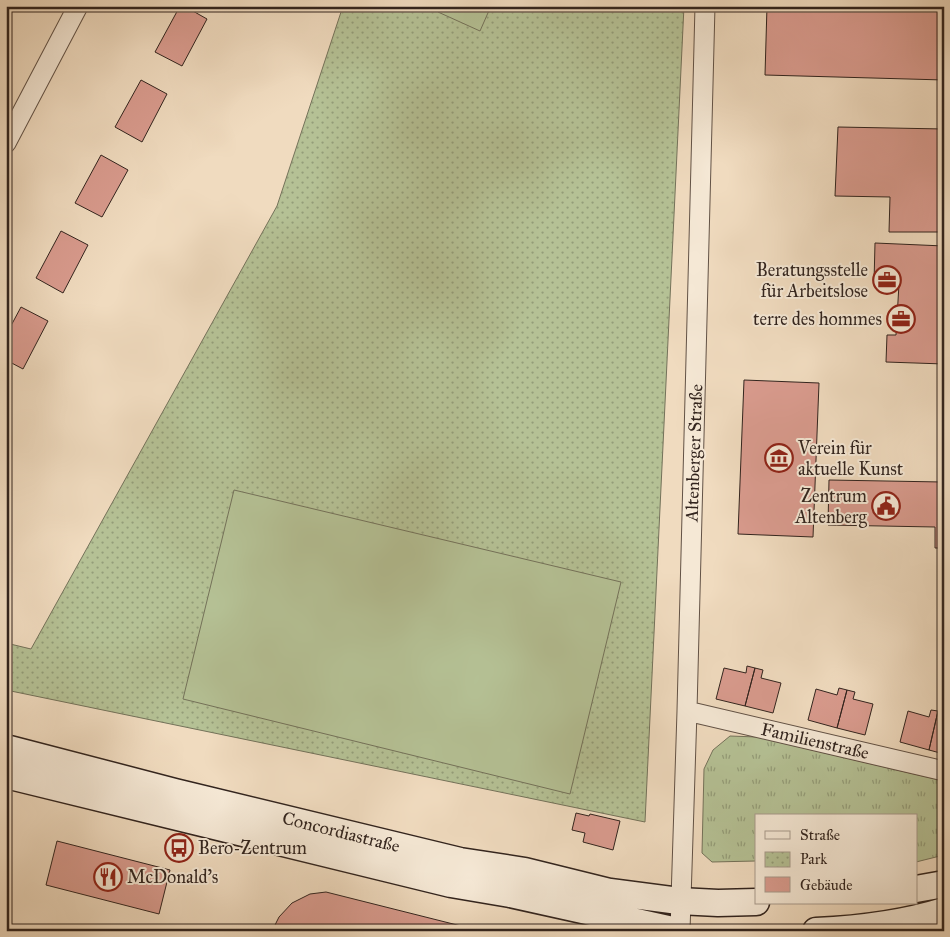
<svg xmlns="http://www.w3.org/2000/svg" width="950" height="937" font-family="'IM FELL Great Primer',serif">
<defs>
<pattern id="grass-tufts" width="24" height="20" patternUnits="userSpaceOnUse" patternTransform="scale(1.25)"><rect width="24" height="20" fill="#b5c195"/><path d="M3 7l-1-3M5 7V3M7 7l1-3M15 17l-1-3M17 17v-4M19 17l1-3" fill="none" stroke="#949d79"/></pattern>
<pattern id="park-dots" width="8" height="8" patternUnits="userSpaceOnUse" patternTransform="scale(1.25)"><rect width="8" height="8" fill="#b5c195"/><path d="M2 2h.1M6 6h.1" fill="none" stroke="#949d79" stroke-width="1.8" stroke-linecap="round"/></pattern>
</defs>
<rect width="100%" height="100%" fill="#f0dbbf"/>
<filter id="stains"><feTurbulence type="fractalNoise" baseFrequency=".004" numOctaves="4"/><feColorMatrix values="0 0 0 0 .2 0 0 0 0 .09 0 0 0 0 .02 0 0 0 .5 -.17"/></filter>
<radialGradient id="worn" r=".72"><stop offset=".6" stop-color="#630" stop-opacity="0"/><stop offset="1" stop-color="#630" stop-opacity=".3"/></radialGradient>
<path fill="url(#grass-tufts)" stroke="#74725a" d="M 730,736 L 757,737 L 944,781 L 944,855 L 916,862 L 916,816 L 756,816 L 756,861 L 712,862 L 702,853 L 704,769 L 713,750 Z"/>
<path fill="url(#park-dots)" stroke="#74725a" d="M 343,6 L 684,6 L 645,822 L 6,690 L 6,643 L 31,649 L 277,206 Z"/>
<path fill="#b5c195" stroke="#74725a" d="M 441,6 L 491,6 L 480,31 L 438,12 Z
M 234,490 L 621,582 L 570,794 L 183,699 Z"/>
<path fill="#d99b8e" stroke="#32241e" d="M 180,6 L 184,6 L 207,19 L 182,66 L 155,52 Z
M 767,6 L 944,6 L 944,80 L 765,75 Z
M 141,80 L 167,94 L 142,142 L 115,127 Z
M 838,127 L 944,129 L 944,232 L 889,232 L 890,197 L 835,196 Z
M 101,155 L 128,170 L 102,217 L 75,203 Z
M 61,231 L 88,245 L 63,293 L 36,278 Z
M 875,243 L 944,246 L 944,364 L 886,362 L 887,335 L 896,335 L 899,284 L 874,283 Z
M 21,307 L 48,321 L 23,369 L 6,360 L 6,335 Z
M 744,380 L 819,383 L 813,537 L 738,534 Z
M 829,480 L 942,482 L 941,487 L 944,487 L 944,548 L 935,548 L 935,527 L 828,525 Z
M 747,666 L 755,668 L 745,706 L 716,699 L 724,668 L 746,673 Z
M 755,668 L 763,670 L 761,678 L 781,683 L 773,713 L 745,706 Z
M 839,688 L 847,690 L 837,728 L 808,720 L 816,689 L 837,695 Z
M 847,690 L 855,692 L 853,699 L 873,704 L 865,735 L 837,728 Z
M 931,710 L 938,711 L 929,750 L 900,742 L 908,711 L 929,717 Z
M 938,711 L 944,713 L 944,754 L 929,750 Z
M 576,813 L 589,816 L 590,814 L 620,821 L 613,850 L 583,842 L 585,833 L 572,830 Z
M 57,841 L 170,870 L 159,914 L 46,885 Z
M 326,892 L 481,931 L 272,931 L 279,917 L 292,903 L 310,894 Z"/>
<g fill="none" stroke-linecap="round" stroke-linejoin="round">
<defs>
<path id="street" d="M 6,143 L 78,6
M 687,711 L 944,771
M 680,931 L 687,711 L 705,6"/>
<path id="secondary" d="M 6,748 L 175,792 L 460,861 L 525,871 L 610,892 L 679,901 L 718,903 L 756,902
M 6,775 L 451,884 L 510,894 L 677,931
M 916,889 L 944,884
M 816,931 C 859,929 902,924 944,911"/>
</defs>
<use href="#street" stroke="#625246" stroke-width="21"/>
<use href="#secondary" stroke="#32241e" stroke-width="29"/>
<use href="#street" stroke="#f5e8d5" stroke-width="19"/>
<use href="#secondary" stroke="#f5e8d5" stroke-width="26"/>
</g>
<defs>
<symbol id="office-ring" viewBox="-11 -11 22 22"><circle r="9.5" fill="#f5e8d5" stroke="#8f2418" stroke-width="1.5"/><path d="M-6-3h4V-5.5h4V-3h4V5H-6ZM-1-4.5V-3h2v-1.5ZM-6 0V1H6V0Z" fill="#8f2418"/></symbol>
<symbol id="museum-ring" viewBox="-11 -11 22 22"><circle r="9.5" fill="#f5e8d5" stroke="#8f2418" stroke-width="1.5"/><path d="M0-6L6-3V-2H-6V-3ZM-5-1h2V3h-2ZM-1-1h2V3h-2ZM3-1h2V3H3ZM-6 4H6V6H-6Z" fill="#8f2418"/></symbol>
<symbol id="civic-ring" viewBox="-11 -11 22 22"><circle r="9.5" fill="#f5e8d5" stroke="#8f2418" stroke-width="1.5"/><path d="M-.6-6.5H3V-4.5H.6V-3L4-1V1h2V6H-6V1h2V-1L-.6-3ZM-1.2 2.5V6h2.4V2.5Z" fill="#8f2418"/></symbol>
<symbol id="bus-ring" viewBox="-11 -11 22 22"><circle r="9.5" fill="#f5e8d5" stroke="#8f2418" stroke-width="1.5"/><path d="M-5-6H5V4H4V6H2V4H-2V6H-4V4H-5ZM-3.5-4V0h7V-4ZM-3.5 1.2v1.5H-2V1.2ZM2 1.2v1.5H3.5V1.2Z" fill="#8f2418"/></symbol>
<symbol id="restaurant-ring" viewBox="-11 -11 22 22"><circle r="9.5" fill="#f5e8d5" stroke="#8f2418" stroke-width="1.5"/><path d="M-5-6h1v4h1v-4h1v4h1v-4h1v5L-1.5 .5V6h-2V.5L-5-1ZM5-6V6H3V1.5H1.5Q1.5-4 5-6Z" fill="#8f2418"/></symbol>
</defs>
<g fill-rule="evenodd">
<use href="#office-ring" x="871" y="264" width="32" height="32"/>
<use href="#office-ring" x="885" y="303" width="32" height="32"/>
<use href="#museum-ring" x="763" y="442" width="32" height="32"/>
<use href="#civic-ring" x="870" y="490" width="32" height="32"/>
<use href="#bus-ring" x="163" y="832" width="32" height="32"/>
<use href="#restaurant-ring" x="92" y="861" width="32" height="32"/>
</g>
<g text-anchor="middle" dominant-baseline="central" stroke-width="4" stroke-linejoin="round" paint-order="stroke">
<g font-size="18" fill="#32241e" stroke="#f5e8d5" text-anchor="end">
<text x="868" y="270">Beratungsstelle<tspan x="868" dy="21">für Arbeitslose</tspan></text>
<text x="882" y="319">terre des hommes</text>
<text x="798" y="448" text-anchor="start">Verein für<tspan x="798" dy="21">aktuelle Kunst</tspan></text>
<text x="867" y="496">Zentrum<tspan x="867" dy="21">Altenberg</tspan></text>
<text x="198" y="848" text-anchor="start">Bero-Zentrum</text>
<text x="127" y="877" text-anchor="start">McDonald's</text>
</g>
<g font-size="18" fill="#32241e" stroke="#f5e8d5">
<text transform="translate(694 453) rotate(-88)">Altenberger Straße</text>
<text transform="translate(815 741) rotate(13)">Familienstraße</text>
<text transform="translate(341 832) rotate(14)">Concordiastraße</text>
</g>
</g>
<rect width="950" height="937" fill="none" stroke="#f0dbbf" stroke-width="25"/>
<rect x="8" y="8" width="935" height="922" fill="none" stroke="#32241e" stroke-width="2.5"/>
<rect x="12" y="12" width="925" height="912" fill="none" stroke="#32241e"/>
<rect x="755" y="814" width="162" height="90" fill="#f5e8d5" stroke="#a79a8c"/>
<rect x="765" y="831" width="25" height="8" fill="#f5e8d5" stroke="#a79a8c"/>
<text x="800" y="840" font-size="15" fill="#32241e">Straße</text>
<rect x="765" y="852" width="25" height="15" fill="url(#park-dots)" stroke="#a79a8c"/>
<text x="800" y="864" font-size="15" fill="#32241e">Park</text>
<rect x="765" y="877" width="25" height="15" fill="#d99b8e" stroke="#a79a8c"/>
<text x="800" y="890" font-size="15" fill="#32241e">Gebäude</text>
<rect width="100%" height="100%" filter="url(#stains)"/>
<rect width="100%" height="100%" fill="url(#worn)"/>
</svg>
